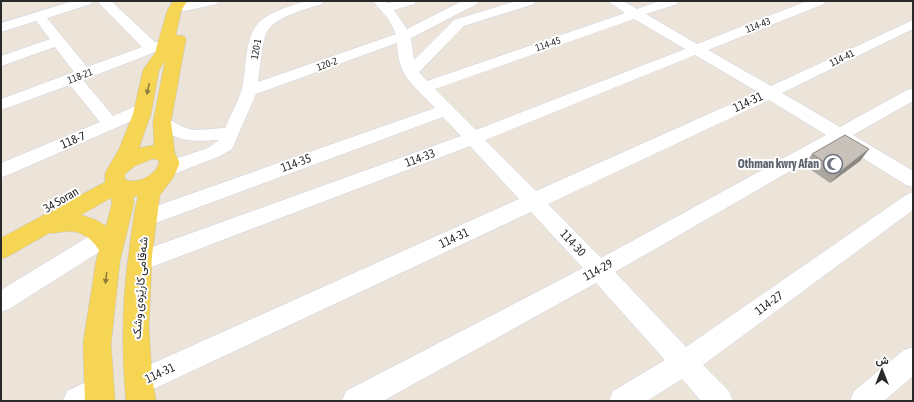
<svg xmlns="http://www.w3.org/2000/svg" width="914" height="402" font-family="'Asap Condensed',Vazirmatn,sans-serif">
<rect width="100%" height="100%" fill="#ece4d9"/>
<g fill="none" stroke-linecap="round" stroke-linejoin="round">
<defs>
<path id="minor" d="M 73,1 L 92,1 L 91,4 L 47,18 L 87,67 L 142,47 L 97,1 L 111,1 L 155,42 L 163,43 L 165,46 L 163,49 L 83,80 L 113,116 L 138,105 L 144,104 L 150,105 L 152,109 L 150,113 L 1,178 L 1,163 L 100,122 L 70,85 L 1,110 L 1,99 L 74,72 L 55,47 L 1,66 L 1,56 L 50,39 L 36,21 L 1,32 L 1,23 Z
M 194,1 L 218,1 L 217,4 L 185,11 L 180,10 L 178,7 L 180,4 Z
M 305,1 L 323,1 L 322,4 C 306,9 278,16 268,30 C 262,38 260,71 258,82 L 396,34 L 389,20 L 373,1 L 386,1 L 388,3 L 396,1 L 416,1 L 415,4 L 394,10 L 407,29 L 462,1 L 478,1 L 477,4 L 411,38 L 414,60 L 454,20 L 516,1 L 535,1 L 534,4 L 464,26 L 419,72 L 427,81 L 625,13 L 608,1 L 623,1 L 637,9 L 659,1 L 678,1 L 677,4 L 646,14 L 697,44 L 807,1 L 825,1 L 824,4 L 708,50 L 771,86 L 913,20 L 913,29 L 782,93 L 840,127 L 907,90 L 913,89 L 913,101 L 853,135 L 913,171 L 913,187 L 906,185 L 839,143 L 615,272 L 686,347 L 906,195 L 913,192 L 913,210 L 703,365 L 729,391 L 733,401 L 701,401 L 682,379 L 647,401 L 609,401 L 613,391 L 665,360 L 596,283 L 383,401 L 342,401 L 346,391 L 583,268 L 531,212 L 147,392 L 138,396 L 129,392 L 125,383 L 129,374 L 519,199 L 470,146 L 149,268 L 141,270 L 133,268 L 130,261 L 133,254 L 461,136 L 443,117 L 153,224 L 146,226 L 139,224 L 136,218 L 139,212 L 435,108 C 414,85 398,77 397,43 L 256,94 L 232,149 L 220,156 L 174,174 L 167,176 L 160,174 L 158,169 L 160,164 L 208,148 L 219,140 C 196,141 183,143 163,130 C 159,127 156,126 153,122 L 156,118 C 168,115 175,124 186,128 C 197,132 213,128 225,128 C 230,116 237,104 241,92 C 247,72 244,42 256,26 C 267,12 288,7 305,1 ZM 634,19 L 685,49 L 476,130 L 435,89 ZM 695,55 L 758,92 L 536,191 L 485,140 ZM 769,100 L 826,135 L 601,258 L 548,204 Z
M 104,229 L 112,232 L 115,238 L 112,244 L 9,309 L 1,312 L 1,290 L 96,232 Z
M 913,347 L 913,376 L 884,401 L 850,401 L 854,391 L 904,350 Z
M 99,376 L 108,380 L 112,389 L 108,398 L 104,401 L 63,401 L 67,391 Z"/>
<path id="major" d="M 173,1 L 187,1 L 181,11 L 176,35 L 184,36 L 186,39 L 171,122 L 175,154 L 179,161 L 179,165 L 173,178 L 160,195 L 152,255 L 149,328 L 152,377 L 156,401 L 126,401 C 121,348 122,297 130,244 C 132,228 134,211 138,196 L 133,197 L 134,203 L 120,261 L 111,344 L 115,401 L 85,401 L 83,344 L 96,261 L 99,250 C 90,236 78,229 61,232 C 57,232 54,234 49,233 L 9,256 L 1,259 L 1,238 L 105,182 L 105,173 L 119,149 L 133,114 L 143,70 L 155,53 L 167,11 ZM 165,61 L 153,122 L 154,145 L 139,148 L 151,114 L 159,70 ZM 152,159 L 156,159 L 159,161 C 159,174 135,186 125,179 L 125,174 L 135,166 ZM 111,198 L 112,203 L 106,226 L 94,219 L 81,215 Z"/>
</defs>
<use href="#minor" stroke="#cfd2e3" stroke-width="1"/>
<use href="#major" stroke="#c7c7c7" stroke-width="1"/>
<use href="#minor" fill="#fff" fill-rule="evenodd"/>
<use href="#major" fill="#f6d454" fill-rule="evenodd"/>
</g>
<path fill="#aba69f" d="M 869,149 L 860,161 L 830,183 L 804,165 L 812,154 Z"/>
<path fill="#8b8782" d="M 869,149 L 860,161 L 830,183 L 840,172 Z"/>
<path fill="#c7c1b9" stroke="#8b8782" d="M 845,135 L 869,149 L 840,172 L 812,154 Z"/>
<defs><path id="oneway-solid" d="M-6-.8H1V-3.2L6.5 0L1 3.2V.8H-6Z"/></defs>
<g fill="#907e3e">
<use href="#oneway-solid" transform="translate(148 89) rotate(102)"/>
<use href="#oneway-solid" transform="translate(106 278) rotate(97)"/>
</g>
<defs>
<symbol id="mosque-ring" viewBox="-11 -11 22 22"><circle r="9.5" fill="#fff" stroke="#6b7280" stroke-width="1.5"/><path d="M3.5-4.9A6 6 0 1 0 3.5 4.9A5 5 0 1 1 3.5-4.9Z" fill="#6b7280"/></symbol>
</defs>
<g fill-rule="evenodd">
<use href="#mosque-ring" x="822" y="153" width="22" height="22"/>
</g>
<g text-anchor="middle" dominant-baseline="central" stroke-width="4" stroke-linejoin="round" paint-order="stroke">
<g font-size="10" fill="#292929" stroke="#fff">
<text transform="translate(758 25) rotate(-22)">114-43</text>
<text transform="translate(548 44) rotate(-19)">114-45</text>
<text transform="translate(256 49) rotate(-80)">120-1</text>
<text transform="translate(842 58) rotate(-26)">114-41</text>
<text transform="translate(327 64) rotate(-20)">120-2</text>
<text transform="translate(80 76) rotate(-21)">118-21</text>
</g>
<g font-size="12" fill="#292929" stroke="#fff">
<text transform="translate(748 102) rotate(-25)">114-31</text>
<text transform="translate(73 140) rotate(-23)">118-7</text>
<text transform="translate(420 158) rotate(-20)">114-33</text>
<text transform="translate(296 163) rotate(-20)">114-35</text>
<text transform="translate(61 200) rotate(-30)">34 Soran</text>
<text transform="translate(454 238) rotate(-25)">114-31</text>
<text transform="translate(573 243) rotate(47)">114-30</text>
<text transform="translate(598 270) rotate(-29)">114-29</text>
<text transform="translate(140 288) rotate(-86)">شەقامی کارێزەی وشک</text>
<text transform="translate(769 303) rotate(-36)">114-27</text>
<text transform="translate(160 373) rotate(-25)">114-31</text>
</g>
<g font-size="12" font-weight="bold" fill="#5b616d" stroke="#fff" text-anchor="end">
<text x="819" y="164">Othman kwry Afan</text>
</g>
</g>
<rect width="914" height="402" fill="none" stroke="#292929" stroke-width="4"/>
<g transform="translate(882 370)" stroke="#ffffff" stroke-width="3" paint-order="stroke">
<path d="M0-3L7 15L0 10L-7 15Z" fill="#292929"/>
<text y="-6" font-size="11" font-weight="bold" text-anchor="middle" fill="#292929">ش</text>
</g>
</svg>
